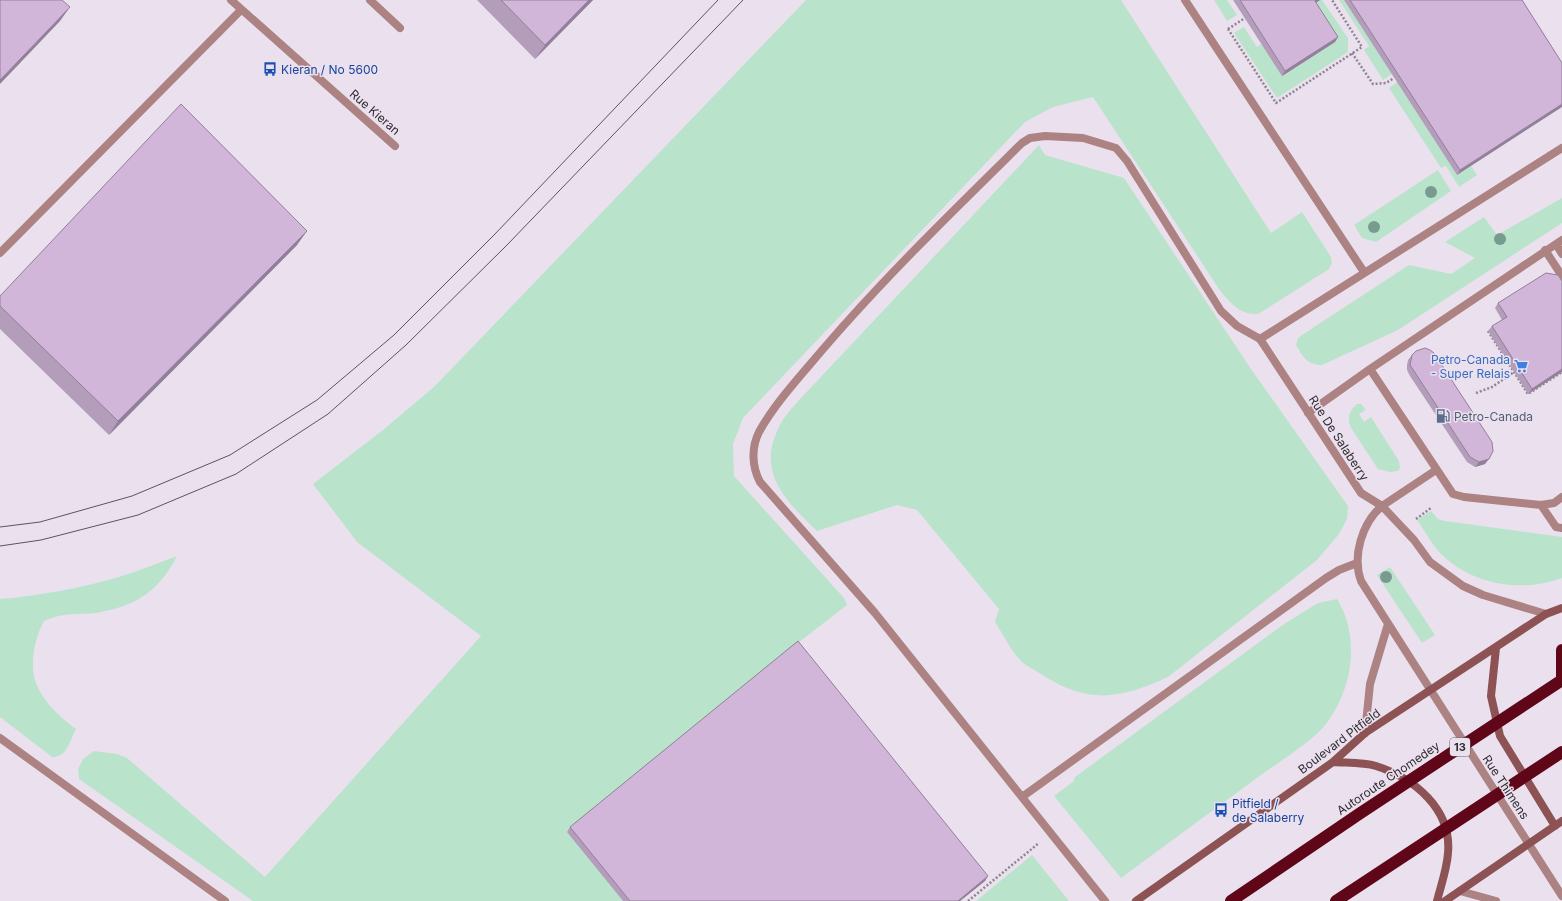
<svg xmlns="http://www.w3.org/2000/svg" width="1562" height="901" font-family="Inter,sans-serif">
<rect width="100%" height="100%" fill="#ebe1ee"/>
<path fill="#bae3cb" d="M 806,0 L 1121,0 L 1271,233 L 1302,212 L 1331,257 L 1332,263 L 1329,269 L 1258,314 C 1240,315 1230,303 1219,289 L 1093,97 L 1053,107 L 1025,122 L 743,418 L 733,444 L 734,476 L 844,598 L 847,605 L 794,646 L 567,831 L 623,901 L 253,901 L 79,779 L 78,769 L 83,759 L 94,751 L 117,754 L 127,758 L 265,877 L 481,636 L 357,542 L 313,484 L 383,430 L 435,386 Z
M 1214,0 L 1227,0 L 1237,15 L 1227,21 Z
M 1320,0 L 1322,0 L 1348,38 L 1348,52 L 1277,98 L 1234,33 L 1244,27 L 1257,47 Z
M 1339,0 L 1344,0 L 1392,74 L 1383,80 L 1364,50 L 1369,46 Z
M 1397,82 L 1457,175 L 1471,166 L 1477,175 L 1459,187 L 1446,166 L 1441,168 L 1389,88 Z
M 1039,145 L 1045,155 L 1124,178 L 1251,369 L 1348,506 L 1347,519 L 1339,534 L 1317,560 L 1168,677 C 1120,699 1088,705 1041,674 C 1035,670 1026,666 1021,661 C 1011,651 1003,634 995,622 L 999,609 L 917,510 L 897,505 L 817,531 C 785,500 755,472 780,425 C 785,415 794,406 801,398 Z
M 1438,170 L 1451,191 L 1376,242 L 1362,238 L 1354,225 Z
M 1562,198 L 1562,223 L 1398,330 L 1322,365 C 1307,365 1303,357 1296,345 L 1298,338 L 1308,331 L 1409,265 L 1451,274 L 1475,258 L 1445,242 L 1484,217 L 1497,235 Z
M 1357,404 L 1361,404 L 1366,410 L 1359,414 L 1364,422 L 1371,417 L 1399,461 L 1400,468 L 1398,471 L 1390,472 L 1378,469 L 1351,428 C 1347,418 1349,411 1357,404 Z
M 1431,511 L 1438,519 L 1445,521 L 1562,537 L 1562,578 C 1523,593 1473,585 1442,555 C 1432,545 1425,531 1417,520 Z
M 177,556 C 160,589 139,605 101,612 C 79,616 66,611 44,621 C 35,637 29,665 36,683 C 43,702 61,718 76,729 C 70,740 67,758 52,757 L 0,717 L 0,599 C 39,596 81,588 119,577 C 138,571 158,563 177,556 Z
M 1390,567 L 1435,635 L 1422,643 L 1377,575 Z
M 1337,599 C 1360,636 1353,686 1329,720 C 1317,738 1284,759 1265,772 C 1217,807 1169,843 1121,878 L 1054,796 L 1074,781 L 1075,777 L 1284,624 L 1318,603 Z
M 1032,855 L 1069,901 L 976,901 Z"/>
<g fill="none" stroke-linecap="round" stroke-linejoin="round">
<path stroke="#8c858f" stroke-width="2.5" stroke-dasharray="2 2" stroke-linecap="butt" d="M 1228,29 L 1276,103 L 1362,47 L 1332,0
M 1228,29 L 1245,18
M 1352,53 L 1373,84 L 1386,83 L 1394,78
M 1488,331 L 1528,394 L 1562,372
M 1476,393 L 1492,387 L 1514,372
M 1416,519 L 1431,508
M 968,901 L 1039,843"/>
<path stroke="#ac8282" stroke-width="8" d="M 370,0 L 400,28
M 1185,0 L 1364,272
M 1556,244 L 1562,254
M 1545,250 L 1562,276
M 0,253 L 241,10
M 1370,369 L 1453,494 L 1464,497 L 1541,505 L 1554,503 L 1562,497
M 1308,413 L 1370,369 L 1562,240
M 1541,505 L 1556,527 L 1562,528
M 1382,506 L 1436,470
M 0,738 L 225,901
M 1022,797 L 1326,578 L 1339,570 L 1357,563
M 1105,901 L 875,613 L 760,482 C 752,467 751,448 759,432 C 775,403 802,374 824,348 C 886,276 954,210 1022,143 L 1030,138 L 1045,136 L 1083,138 L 1116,148 L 1127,161 L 1221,311 L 1237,326 L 1260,339 L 1562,148"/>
<path stroke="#ac8282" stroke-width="8" d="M 231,0 L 395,146
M 1260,339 L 1361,493 L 1382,506 L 1414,540 L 1430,562 L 1463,586 L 1483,595 L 1546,614
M 1382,506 C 1362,523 1352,556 1361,581 L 1562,896
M 1365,733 L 1370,684 L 1388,624
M 1460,891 L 1496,901"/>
<path stroke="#8d5254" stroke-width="8" d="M 1496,648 L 1491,696 L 1500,736 L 1555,826
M 1333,762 C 1346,763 1363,762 1376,766 C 1414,778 1452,809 1448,853 C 1447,869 1441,885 1437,901
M 1136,901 L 1333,762 L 1365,733 L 1546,614 L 1562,608
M 1445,901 L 1562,821"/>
<path stroke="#5f0719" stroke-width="12" d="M 1562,650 L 1562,678
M 1231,901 L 1359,814 L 1562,680
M 1336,901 L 1562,752"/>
<path stroke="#5a555d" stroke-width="1" d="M 0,527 L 40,522 L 132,496 L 230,455 L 317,400 L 394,335 L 495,234 L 718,0
M 0,546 L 41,540 L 138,515 L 236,474 L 328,414 L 406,345 L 507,245 L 743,0"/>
</g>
<g fill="#789b8f">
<circle cx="1431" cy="192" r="6"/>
<circle cx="1374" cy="227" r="6"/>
<circle cx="1500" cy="239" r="6"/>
<circle cx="1386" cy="577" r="6"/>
</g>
<path fill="#b49dbb" d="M 477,0 L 593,0 L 535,59 Z
M 1233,0 L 1320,0 L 1316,3 L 1338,37 L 1335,42 L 1282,76 Z
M 1344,0 L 1522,0 L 1562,63 L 1457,175 Z
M 297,245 L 109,435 L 0,329 L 0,296 Z
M 1498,303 L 1562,372 L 1528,394 L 1488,331 L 1492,326 L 1502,320 L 1495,308 Z
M 1412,355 L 1485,464 L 1475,467 L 1467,462 L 1410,376 L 1407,370 L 1407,365 L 1408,360 Z
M 570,827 L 988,876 L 985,881 L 960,901 L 623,901 L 567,832 Z"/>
<path fill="#927f99" d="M 589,0 L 593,0 L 535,59 L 545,45 Z
M 1316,0 L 1320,0 L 1311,6 L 1315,1 Z
M 70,7 L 60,21 L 0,84 L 0,80 Z
M 1338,37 L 1335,42 L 1282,76 L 1285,71 Z
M 1562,104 L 1562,107 L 1457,175 L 1460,170 Z
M 307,231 L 297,245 L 109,435 L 118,421 Z
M 1562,369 L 1562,372 L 1528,394 L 1532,389 Z
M 1489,459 L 1485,464 L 1475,467 L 1479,462 Z
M 988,876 L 985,881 L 960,901 L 958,901 Z"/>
<path fill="#d1b6da" stroke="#927f99" d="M 0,0 L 62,0 L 70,7 L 0,80 Z
M 501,0 L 589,0 L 545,45 Z
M 1240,0 L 1316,0 L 1315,1 L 1338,37 L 1285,71 Z
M 1350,0 L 1522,0 L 1562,63 L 1562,104 L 1460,170 Z
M 181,104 L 307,231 L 118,421 L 0,306 L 0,296 Z
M 1546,273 L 1558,275 L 1562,281 L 1562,369 L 1532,389 L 1492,326 L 1507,317 L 1498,303 Z
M 1425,348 L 1430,350 L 1434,353 L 1492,442 L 1493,451 L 1489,459 L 1479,462 L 1470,457 L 1414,371 L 1410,365 L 1412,355 L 1416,351 Z
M 798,641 L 988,876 L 958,901 L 630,901 L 570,827 Z"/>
<defs>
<symbol id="bus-bare" viewBox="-9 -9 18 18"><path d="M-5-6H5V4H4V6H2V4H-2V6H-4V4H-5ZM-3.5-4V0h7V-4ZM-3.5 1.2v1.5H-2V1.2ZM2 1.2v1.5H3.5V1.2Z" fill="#1a4fb4" stroke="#ebe1ee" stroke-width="2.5" paint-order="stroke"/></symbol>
<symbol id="supermarket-bare" viewBox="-9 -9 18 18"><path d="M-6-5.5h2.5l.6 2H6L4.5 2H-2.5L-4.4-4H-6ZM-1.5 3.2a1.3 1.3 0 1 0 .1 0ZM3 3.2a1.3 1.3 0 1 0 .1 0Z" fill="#3f7fe0" stroke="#ebe1ee" stroke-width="2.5" paint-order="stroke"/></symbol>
<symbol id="fuel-bare" viewBox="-9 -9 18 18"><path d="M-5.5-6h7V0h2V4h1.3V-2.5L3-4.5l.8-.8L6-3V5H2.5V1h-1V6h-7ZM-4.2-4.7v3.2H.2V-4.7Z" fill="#5c6f8a" stroke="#ebe1ee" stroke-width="2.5" paint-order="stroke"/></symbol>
</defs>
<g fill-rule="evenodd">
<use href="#bus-bare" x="260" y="59" width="20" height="20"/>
<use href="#supermarket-bare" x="1511" y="356" width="20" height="20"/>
<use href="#fuel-bare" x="1433" y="406" width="20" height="20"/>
<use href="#bus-bare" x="1211" y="800" width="20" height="20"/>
</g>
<g text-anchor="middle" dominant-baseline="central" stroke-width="3" stroke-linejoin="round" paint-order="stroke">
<rect fill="#ebe1ee" stroke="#67626a" stroke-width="1" x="1450" y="738" width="20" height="18" rx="3"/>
<g font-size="11" font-weight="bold" fill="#2f2b31">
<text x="1460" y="747">13</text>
</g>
<g font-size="12" fill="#164399" stroke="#ebe1ee" text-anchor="start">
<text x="281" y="69">Kieran / No 5600</text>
<text x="1232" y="803">Pitfield /<tspan x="1232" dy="14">de Salaberry</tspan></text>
</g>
<g font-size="12" fill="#2f2b31" stroke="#ebe1ee">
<text transform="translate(375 112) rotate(41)">Rue Kieran</text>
<text transform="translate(1339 438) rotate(57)">Rue De Salaberry</text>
<text transform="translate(1339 741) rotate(-37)">Boulevard Pitfield</text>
<text transform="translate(1388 778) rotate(-34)">Autoroute Chomedey</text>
<text transform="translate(1506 787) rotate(57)">Rue Thimens</text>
</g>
<g font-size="12" fill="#366cbe" stroke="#ebe1ee" text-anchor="end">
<text x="1510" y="359">Petro-Canada<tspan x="1510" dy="14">- Super Relais</tspan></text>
</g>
<g font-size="12" fill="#4e5e75" stroke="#ebe1ee" text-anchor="start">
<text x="1454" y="416">Petro-Canada</text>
</g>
</g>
</svg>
